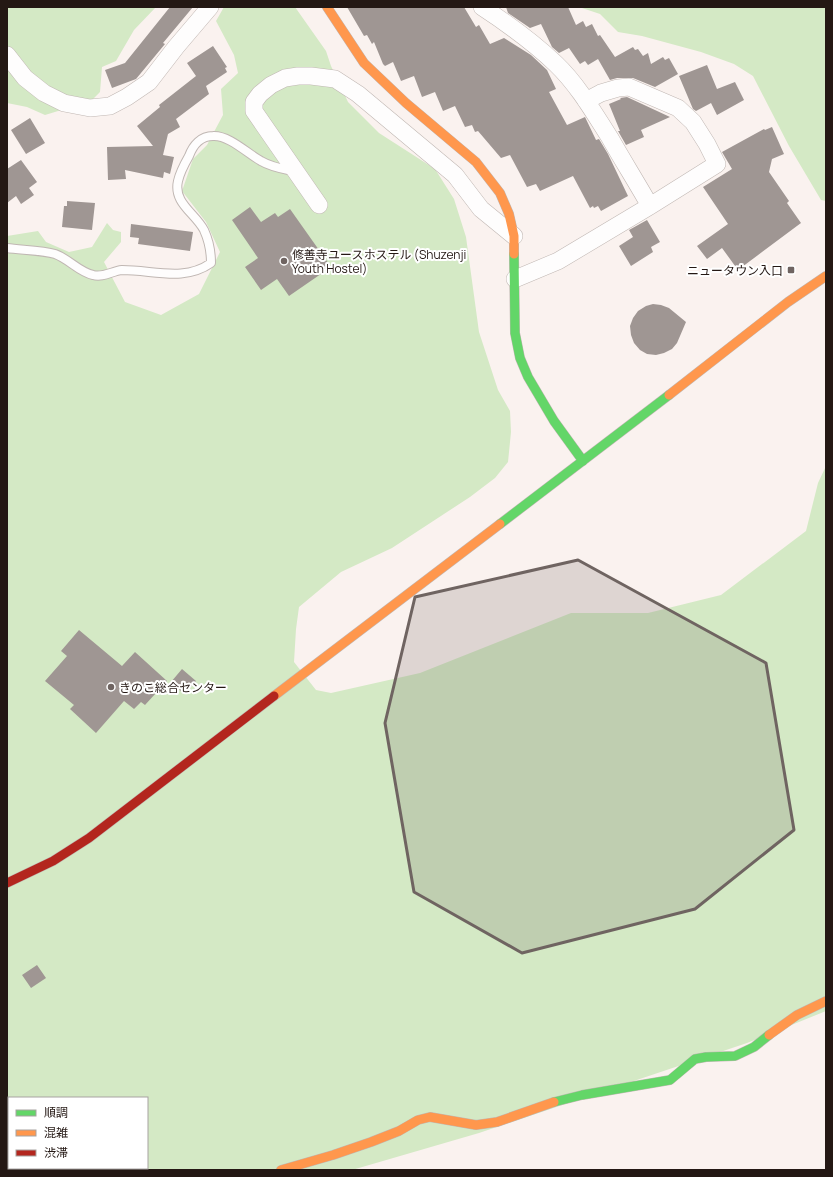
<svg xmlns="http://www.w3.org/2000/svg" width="833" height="1177" font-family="Manrope,'Noto Sans JP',sans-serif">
<rect width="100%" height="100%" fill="#faf2ef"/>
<path fill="#d4e9c5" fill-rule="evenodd" d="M 7,7 L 156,7 L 134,30 L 116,61 L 102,67 L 100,92 L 91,101 L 45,115 L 27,107 L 7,103 Z
M 224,7 L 295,7 L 326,51 L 331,66 L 348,102 L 379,133 L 435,169 L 454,199 L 466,237 L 479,332 L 498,390 L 510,411 L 511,432 L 508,462 L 495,478 L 470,497 L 392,548 L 341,572 L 299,607 L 296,629 L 294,662 L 316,690 L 331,693 L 420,673 L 571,613 L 648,613 L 721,595 L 806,531 L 818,483 L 826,466 L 826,1011 L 747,1043 L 479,1133 L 352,1170 L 7,1170 L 7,236 L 38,231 L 46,242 L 69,252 L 92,247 L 107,223 L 113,230 L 121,232 L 121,242 L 104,262 L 125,302 L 161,315 L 199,294 L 220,252 L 206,222 L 182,191 L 193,159 L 207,145 L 223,115 L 221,89 L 238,73 L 234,55 L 216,21 ZM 9,1098 L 147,1098 L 147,1168 L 9,1168 Z
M 579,7 L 826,7 L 826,201 L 821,200 L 789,146 L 753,76 L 734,64 L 701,52 L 642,36 L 618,32 L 600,14 Z"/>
<path fill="#9f9693" d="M 170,7 L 193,7 L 163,43 L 165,44 L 136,79 L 112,88 L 105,70 L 125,63 Z
M 347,7 L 464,7 L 476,27 L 479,25 L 490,44 L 504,38 L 531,55 L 547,70 L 556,89 L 549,92 L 567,125 L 585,117 L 596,140 L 599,139 L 608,154 L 628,196 L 601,211 L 598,206 L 594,208 L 593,206 L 590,208 L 573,176 L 540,191 L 536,184 L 527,187 L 510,155 L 501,158 L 478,131 L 475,132 L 472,125 L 465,127 L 455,106 L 443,111 L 435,92 L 422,97 L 414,76 L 401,81 L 393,62 L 385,66 L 383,64 L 374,42 L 372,44 L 367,35 L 364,36 Z
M 506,7 L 568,7 L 576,25 L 583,21 L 586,27 L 592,24 L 598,36 L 600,35 L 615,57 L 633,47 L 635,50 L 638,49 L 643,56 L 648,53 L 651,64 L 663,57 L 665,60 L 669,58 L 678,74 L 655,87 L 633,78 L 617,78 L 610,80 L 598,59 L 588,65 L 585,61 L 580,64 L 569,48 L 559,53 L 552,47 L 541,24 L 530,28 L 508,13 Z
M 213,46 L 227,67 L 225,68 L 227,72 L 206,86 L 209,94 L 176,119 L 180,127 L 168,134 L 163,155 L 174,157 L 170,174 L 164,172 L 163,178 L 125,170 L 126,179 L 108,180 L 107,147 L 153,146 L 137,126 L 160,107 L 159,105 L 196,76 L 187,63 Z
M 707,65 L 717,89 L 735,82 L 744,100 L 717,115 L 711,103 L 696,111 L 693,109 L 679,76 Z
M 627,97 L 670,117 L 641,130 L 644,137 L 626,145 L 618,131 L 620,131 L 609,104 L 621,99 L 620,98 Z
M 30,118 L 45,143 L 26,154 L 11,130 Z
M 772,127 L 784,154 L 772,159 L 769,172 L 789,201 L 787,203 L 801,223 L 738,270 L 722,248 L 707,259 L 697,246 L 728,224 L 703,187 L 732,169 L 722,152 L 764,129 L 765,130 Z
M 21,160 L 37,182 L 29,188 L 34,195 L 21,204 L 16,196 L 7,203 L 7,169 Z
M 67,201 L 95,203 L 92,230 L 62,227 L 64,206 L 67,206 Z
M 250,207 L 261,222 L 275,213 L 278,217 L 290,209 L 331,267 L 289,296 L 277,279 L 261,290 L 245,267 L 258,258 L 232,220 Z
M 647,220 L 660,242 L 651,247 L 653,252 L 631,266 L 619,246 L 633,237 L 629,230 Z
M 131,224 L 193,232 L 190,251 L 138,244 L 139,238 L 130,237 Z
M 653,304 L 661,305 L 669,308 L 686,322 L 677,343 L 672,349 L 664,353 L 656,355 L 647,354 L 640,350 L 634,343 L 631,335 L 630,326 L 633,318 L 638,311 L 646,306 Z
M 79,630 L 122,666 L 135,652 L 167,681 L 145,705 L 141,702 L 134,709 L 124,701 L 96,733 L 70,709 L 74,705 L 45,681 L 67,656 L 61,651 Z
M 182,669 L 196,681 L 184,694 L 171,682 Z
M 37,965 L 46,978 L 31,988 L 22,975 Z"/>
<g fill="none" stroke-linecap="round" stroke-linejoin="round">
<defs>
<path id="lane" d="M 7,248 C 21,250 42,250 55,254 C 69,259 79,272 93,275 C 103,278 112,271 122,270 C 154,270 184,282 211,263 C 211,251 209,241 204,230 C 195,213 173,203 178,181 C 180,172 185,163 189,156 C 193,145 201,136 213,136 C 229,135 248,154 261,161 C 271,167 283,169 293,171"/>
<path id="street" d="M 482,7 C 508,24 534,43 556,64 C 578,85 594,113 610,138 C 623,161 637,183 650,206
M 7,55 L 25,78 L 44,93 L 64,103 L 90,108 L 110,106 L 127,97 L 149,82 L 176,47 L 210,7
M 319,205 L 254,111 L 254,102 L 260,94 L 271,85 L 285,78 L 298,76 L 311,76 L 335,79 L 358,94 L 455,175 L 481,209 L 514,236
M 515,279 L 558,261 L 650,206 L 717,164 L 707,144 L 693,122 L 678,108 L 629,87 L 618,88 L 601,93 L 586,101"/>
<path id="fast" d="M 514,254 L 515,333 L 520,358 L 528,377 L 554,421 L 583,461
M 500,524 L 669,395
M 554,1102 L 582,1095 L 670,1080 L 695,1059 L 706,1057 L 735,1056 L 754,1047 L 769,1035"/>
<path id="slow" d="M 327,7 L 364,63 L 406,103 L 476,162 L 500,193 L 509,214 L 514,236 L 514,254
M 669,395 L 788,302 L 826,276
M 274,696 L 500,524
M 769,1035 L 797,1015 L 826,1001
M 281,1170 L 333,1155 L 371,1142 L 399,1131 L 418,1120 L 430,1117 L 476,1125 L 497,1122 L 554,1102"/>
<path id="jam" d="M 7,883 L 53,861 L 89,838 L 274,696"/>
</defs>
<use href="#lane" stroke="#c0b7b3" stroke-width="10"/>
<use href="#street" stroke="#c0b7b3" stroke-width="18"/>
<use href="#fast" stroke="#c0b7b3" stroke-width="10"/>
<use href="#slow" stroke="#c0b7b3" stroke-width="10"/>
<use href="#jam" stroke="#c0b7b3" stroke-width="10"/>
<use href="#lane" stroke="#fefdfd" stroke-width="8"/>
<use href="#street" stroke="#fefdfd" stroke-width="17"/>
<use href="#fast" stroke="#63d668" stroke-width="9"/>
<use href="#slow" stroke="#ff974d" stroke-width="9"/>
<use href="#jam" stroke="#b3261e" stroke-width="9"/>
</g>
<path fill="#6f6461" fill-opacity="0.2" stroke="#6f6461" stroke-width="3" stroke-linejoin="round" d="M 578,560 L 766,663 L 794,830 L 695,909 L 522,953 L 414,892 L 385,723 L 415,597 Z"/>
<g fill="#6f6461" stroke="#fff" stroke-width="1.5">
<circle cx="284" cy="261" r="4"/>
<rect x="787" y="266" width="8" height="8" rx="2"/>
<circle cx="111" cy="687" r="4"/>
</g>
<g text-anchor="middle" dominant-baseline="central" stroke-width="4" stroke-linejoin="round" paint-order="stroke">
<g font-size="12" fill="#241814" stroke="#fff" text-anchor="start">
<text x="292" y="254">修善寺ユースホステル (Shuzenji<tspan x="292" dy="14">Youth Hostel)</tspan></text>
<text x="783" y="270" text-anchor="end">ニュータウン入口</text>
<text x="119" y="687">きのこ総合センター</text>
</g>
</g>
<rect width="833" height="1177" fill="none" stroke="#241814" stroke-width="16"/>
<rect x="8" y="1097" width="140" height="72" fill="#ffffff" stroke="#a7a3a1"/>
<rect x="16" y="1110" width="20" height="6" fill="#63d668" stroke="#a7a3a1"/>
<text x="44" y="1117" font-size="12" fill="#241814">順調</text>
<rect x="16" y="1130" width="20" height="6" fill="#ff974d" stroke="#a7a3a1"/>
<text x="44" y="1137" font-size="12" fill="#241814">混雑</text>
<rect x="16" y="1150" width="20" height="6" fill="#b3261e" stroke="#a7a3a1"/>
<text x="44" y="1157" font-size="12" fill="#241814">渋滞</text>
</svg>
